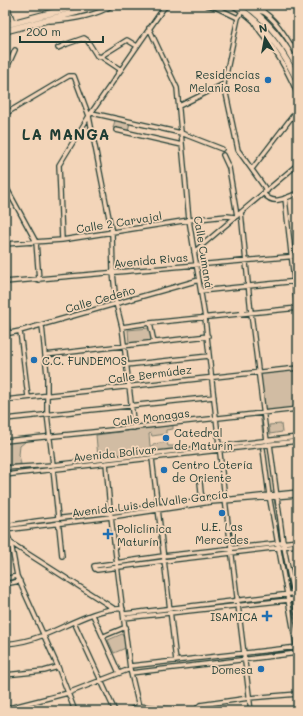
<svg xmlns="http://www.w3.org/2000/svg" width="303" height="716" font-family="Mali,sans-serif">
<rect width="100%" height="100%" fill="#f3d5b9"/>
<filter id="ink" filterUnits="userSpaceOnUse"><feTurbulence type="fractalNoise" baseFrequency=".025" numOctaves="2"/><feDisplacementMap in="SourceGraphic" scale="8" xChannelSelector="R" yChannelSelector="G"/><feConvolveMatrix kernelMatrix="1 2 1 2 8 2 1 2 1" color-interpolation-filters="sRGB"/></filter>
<g filter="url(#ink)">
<path fill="#d1bca3" stroke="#787c6c" d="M 115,120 L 130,123 L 128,131 L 113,128 Z
M 150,328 L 151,342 L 129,344 L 128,330 Z
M 298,367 L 298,409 L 264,413 L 267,435 L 263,436 L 260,413 L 263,413 L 260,372 Z
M 281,424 L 282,432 L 270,434 L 269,425 Z
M 173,425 L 173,429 L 166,430 L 166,434 L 152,436 L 151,433 L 149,434 L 150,446 L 153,446 L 153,444 L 167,442 L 168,446 L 175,446 L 176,450 L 98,458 L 96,435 Z
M 25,440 L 25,442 L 20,446 L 19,455 L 21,464 L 5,466 L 5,442 Z
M 122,634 L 128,647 L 114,653 L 108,640 Z"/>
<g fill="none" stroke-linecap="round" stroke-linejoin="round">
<path stroke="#6c7464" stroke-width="1" d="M 274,499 L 280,530
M 291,594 L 298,630"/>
<defs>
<path id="minor" d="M 7,5 L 13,23
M 206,5 L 215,7 L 238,18
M 258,5 L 264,12
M 243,10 L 238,18 L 224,84 L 238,150 L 267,191
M 255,11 C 258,11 262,11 265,13 C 278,22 290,43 298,57
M 254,20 C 257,31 267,38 273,48 C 283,63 291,78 298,95
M 50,21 C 72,20 95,16 113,5
M 149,28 L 177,88 L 189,220 L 205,318 L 225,499 L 251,711
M 58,48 L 67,44 L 84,38 L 87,40 L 97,56 L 103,57
M 121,70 L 103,58 L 103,55 L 127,40 L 137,46
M 5,72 L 15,50
M 179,106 L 224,84
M 92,113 L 181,133 L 222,149
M 5,114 L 69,76 L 74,76 L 89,116 L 112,233 L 113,272 L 116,303 L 122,327 L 134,428
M 116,130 L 182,145
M 223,155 L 229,168 L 237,216
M 252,169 L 298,109
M 5,185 L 36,242 L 39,280
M 264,194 C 274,206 285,198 298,193
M 285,198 L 298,317
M 241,212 L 251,313 L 267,441
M 62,240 L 59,165 L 89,116 L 163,9 L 168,5
M 5,244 L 62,240 L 189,220 L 227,216 L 235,217
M 194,252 L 298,164
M 5,282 L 298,256
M 201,291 L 298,281
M 5,312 L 8,333
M 150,323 L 154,342
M 42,325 L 47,375 L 47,414 L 53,465
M 122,327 L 150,323 L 298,308
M 20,331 L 28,397
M 5,334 L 20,331 L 199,280
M 45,355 L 208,336
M 126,365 L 209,356
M 5,400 L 298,368
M 5,419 L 214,397
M 5,441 L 93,432 L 298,409
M 270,444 L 283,542 L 298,619
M 263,449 L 269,495 L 298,655
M 152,458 L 176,661
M 106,463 L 110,509 L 130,669 L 140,711
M 5,468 L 53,465 L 298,437
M 53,469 L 62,556
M 5,475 L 298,441
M 200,482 L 201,493 L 205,501
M 223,500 L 298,492
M 5,526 L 37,521 L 205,501
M 5,530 L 111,517 L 211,502 L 298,495
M 5,530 L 11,543 L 17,576 L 58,667 L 75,711
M 298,541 L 163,556 L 94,566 L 95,569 L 97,570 L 164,561 L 298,545
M 11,543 L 113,608
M 5,579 L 17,576
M 5,584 L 20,581
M 124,614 L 298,593
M 93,615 L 119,673
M 124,618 L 298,599
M 74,622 L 115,711
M 104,636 L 126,627
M 5,644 C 19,643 31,640 44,635 C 67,626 98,607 123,609
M 130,666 L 298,647
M 131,673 L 298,653
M 5,675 L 44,671 L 58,667
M 5,709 L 68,693 L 130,669
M 128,711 L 139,706 L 184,711
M 197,711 L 198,707 L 200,705 L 249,698 L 298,694"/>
<path id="highway" d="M 234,5 C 264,23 283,50 298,82
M 245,5 C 269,21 285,43 298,68
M 5,25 L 81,5
M 5,31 L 104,5"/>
</defs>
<use href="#minor" stroke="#1f3d34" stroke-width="6"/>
<use href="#highway" stroke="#1f3d34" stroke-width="8"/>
<use href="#minor" stroke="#f3d5b9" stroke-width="3.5"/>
<use href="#highway" stroke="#f3d5b9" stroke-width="5.5"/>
</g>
</g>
<g fill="#1f6fb2" stroke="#f3d5b9" stroke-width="1.5">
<circle cx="268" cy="80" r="4"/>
<circle cx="34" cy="360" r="4"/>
<circle cx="166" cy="438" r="4"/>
<circle cx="164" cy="470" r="4"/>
<circle cx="222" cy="513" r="4"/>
<path d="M106 528h4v4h4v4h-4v4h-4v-4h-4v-4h4z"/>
<path d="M265 610h4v4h4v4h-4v4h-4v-4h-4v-4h4z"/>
<circle cx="261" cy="669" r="4"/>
</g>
<g text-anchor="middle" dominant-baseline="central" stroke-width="3.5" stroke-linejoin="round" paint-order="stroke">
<g font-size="11" fill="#1f3d34" stroke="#f3d5b9" text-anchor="start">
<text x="260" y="74" text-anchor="end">Residencias<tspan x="260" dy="13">Melania Rosa</tspan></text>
<text x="42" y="360">C.C. FUNDEMOS</text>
<text x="174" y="432">Catedral<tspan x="174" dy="13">de Maturín</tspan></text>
<text x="172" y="464">Centro Lotería<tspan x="172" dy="13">de Oriente</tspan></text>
<text x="222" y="526" text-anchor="middle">U.E. Las<tspan x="222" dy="13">Mercedes</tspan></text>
<text x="117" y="528">Policlínica<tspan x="117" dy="13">Maturín</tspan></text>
<text x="258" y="616" text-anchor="end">ISAMICA</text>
<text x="253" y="669" text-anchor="end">Domesa</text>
</g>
<g font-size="11" fill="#1f3d34" stroke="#f3d5b9">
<text transform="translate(119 222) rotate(-9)">Calle 2 Carvajal</text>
<text transform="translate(204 252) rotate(81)">Calle Cumaná</text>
<text transform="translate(151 260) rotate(-5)">Avenida Rivas</text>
<text transform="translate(100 299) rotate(-16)">Calle Cedeño</text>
<text transform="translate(150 374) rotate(-7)">Calle Bermúdez</text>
<text transform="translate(151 417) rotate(-7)">Calle Monagas</text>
<text transform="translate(115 453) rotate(-6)">Avenida Bolívar</text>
<text transform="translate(150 503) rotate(-7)">Avenida Luis del Valle García</text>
</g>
<g font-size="15" font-weight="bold" letter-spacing="1" fill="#1f3d34" stroke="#f3d5b9">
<text x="66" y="134">LA MANGA</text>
</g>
</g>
<rect width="303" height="716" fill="none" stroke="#f3d5b9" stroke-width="20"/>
<rect x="10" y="10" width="283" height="696" fill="none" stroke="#1f3d34" stroke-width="1.5" filter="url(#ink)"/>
<g transform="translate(265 38) rotate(349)" stroke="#f3d5b9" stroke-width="3" paint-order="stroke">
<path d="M0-3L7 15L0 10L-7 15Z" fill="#1f3d34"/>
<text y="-6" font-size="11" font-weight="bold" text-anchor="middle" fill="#1f3d34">N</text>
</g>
<path d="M20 36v6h83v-6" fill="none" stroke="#1f3d34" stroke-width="2"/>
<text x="26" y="36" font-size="12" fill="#1f3d34" stroke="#f3d5b9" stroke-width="3" paint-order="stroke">200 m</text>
</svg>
